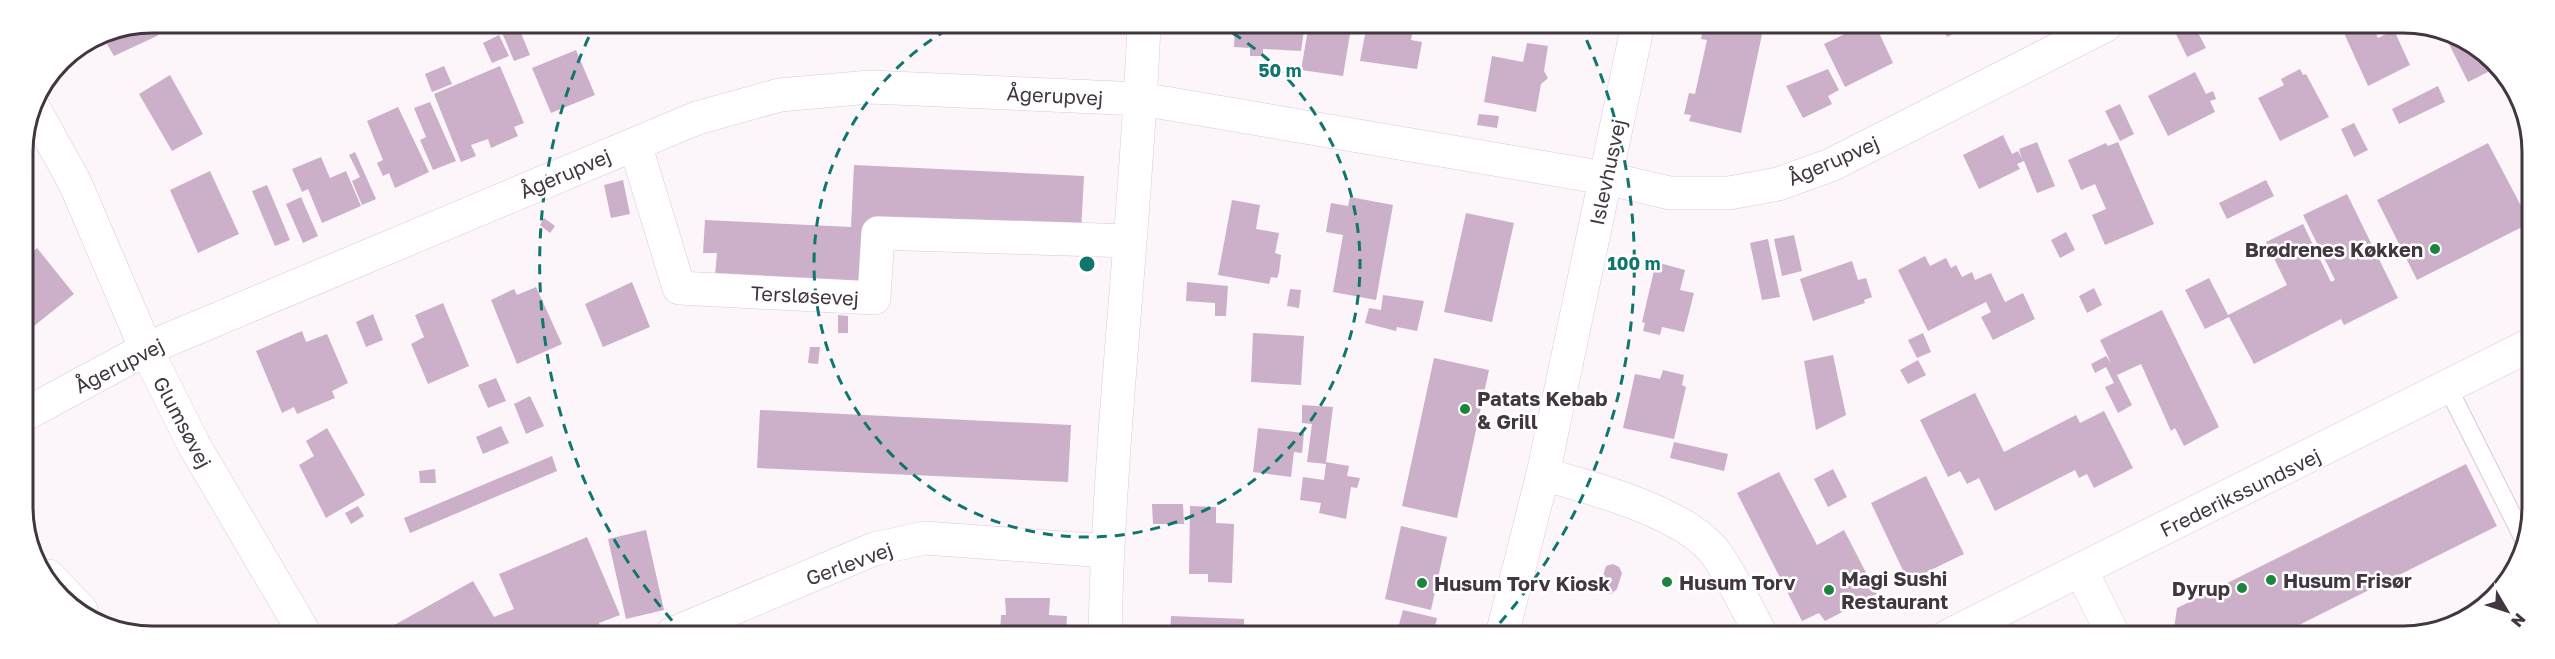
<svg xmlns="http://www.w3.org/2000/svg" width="2555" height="659" font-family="'Golos Text',sans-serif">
<rect width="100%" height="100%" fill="#fcf6fb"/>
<path fill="#ccafc9" d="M 157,23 L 161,32 L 157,36 L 114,56 L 107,44 L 125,35 L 122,28 Z
M 263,23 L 288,23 L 266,32 Z
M 498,23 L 517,23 L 530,55 L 514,61 Z
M 1235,24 L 1305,24 L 1301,51 L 1263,49 L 1263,56 L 1250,56 L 1250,48 L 1234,47 Z
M 1309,24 L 1334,24 L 1351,28 L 1343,76 L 1301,70 Z
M 1367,24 L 1414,24 L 1411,40 L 1422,42 L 1417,69 L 1360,61 Z
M 1704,24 L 1764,25 L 1741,133 L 1689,121 L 1691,115 L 1684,114 L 1689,93 L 1695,94 L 1707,40 L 1701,39 Z
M 1845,24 L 1875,24 L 1893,63 L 1845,87 L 1824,44 L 1849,32 Z
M 1941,25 L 1972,25 L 1947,37 Z
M 2192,25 L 2194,25 L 2206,48 L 2187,57 L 2175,32 Z
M 2359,25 L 2372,25 L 2378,38 L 2394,30 L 2410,65 L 2368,86 L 2344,33 Z
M 499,35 L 509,56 L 492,63 L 483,43 Z
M 2454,39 L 2494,60 L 2498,67 L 2468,82 L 2448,42 Z
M 1527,43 L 1548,46 L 1544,71 L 1548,78 L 1541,84 L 1536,112 L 1484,102 L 1492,56 L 1523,62 Z
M 576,50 L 595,95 L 551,113 L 532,68 Z
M 444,66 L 452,84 L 432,92 L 425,74 Z
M 500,66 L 524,123 L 514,127 L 518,136 L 491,148 L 488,139 L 471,145 L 476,156 L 461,162 L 434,94 Z
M 1828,69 L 1839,90 L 1828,96 L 1832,104 L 1803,118 L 1786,86 Z
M 2300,69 L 2303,75 L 2306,74 L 2329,117 L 2280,141 L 2258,98 L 2284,85 L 2281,79 Z
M 2195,72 L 2206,94 L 2213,91 L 2216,99 L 2210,101 L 2215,112 L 2168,136 L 2148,96 Z
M 170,75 L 203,134 L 172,151 L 139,94 Z
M 2438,86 L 2445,102 L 2399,124 L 2392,109 Z
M 430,102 L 456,161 L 433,170 L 420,140 L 426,137 L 414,108 Z
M 2120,104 L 2134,134 L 2120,141 L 2105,111 Z
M 398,107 L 429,172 L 395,188 L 389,173 L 383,176 L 377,163 L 383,160 L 367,121 Z
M 1479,114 L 1499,116 L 1497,128 L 1477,125 Z
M 2354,123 L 2368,150 L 2354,157 L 2341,129 Z
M 2003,135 L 2012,154 L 2018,151 L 2022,159 L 2019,149 L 2037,142 L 2055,186 L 2037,193 L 2024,161 L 2017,164 L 2020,169 L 1979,189 L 1963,155 Z
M 2118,142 L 2154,224 L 2105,245 L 2092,215 L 2106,209 L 2095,184 L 2081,190 L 2068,160 L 2106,143 L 2108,146 Z
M 2488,143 L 2530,223 L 2417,280 L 2377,200 Z
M 355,152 L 376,199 L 362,205 L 352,181 L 360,177 L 349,155 Z
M 321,157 L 330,178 L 346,171 L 361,206 L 322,223 L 308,189 L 302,192 L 292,169 Z
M 854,165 L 1084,176 L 1081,232 L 873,222 L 869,284 L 715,276 L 717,253 L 703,253 L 705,220 L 851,227 Z
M 210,171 L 239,234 L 198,253 L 170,190 Z
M 623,180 L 630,214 L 611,218 L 604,185 Z
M 2266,180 L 2274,196 L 2227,219 L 2219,203 Z
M 267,185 L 290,240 L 275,246 L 252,191 Z
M 2347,194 L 2398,298 L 2344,325 L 2341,319 L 2254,364 L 2229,317 L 2205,329 L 2185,290 L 2209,278 L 2228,315 L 2287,285 L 2266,242 L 2303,224 L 2331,282 L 2335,280 L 2303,215 Z
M 301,197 L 318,236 L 303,243 L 286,204 Z
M 1350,197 L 1393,205 L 1376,300 L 1333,292 L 1343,235 L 1326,232 L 1331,203 L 1348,206 Z
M 1232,200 L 1260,205 L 1256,229 L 1279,233 L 1275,253 L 1281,255 L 1279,272 L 1277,278 L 1271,277 L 1269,284 L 1218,275 Z
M 1466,213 L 1514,223 L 1492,322 L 1444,312 Z
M 544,218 L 555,226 L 550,233 L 540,225 Z
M 2066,232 L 2075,250 L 2060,258 L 2051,240 Z
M 1794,235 L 1802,271 L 1782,276 L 1774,239 Z
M 1768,239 L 1780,297 L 1762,300 L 1750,243 Z
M 37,248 L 74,294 L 24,334 L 23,259 Z
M 1925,256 L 1930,266 L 1946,258 L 1951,268 L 1956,265 L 1962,277 L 1972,272 L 1975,280 L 1991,273 L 2005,302 L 2023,293 L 2035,319 L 1993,340 L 1981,317 L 1991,312 L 1986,302 L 1928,331 L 1898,270 Z
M 1852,261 L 1858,280 L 1866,278 L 1872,297 L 1864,300 L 1865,303 L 1813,321 L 1800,279 Z
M 1656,262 L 1685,270 L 1680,290 L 1694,293 L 1684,332 L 1662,327 L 1660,335 L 1643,331 L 1645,323 L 1642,322 Z
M 632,282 L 650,327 L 603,347 L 585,304 Z
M 1187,282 L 1228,286 L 1226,316 L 1215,316 L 1215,303 L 1186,301 Z
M 536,287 L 562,344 L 517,364 L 491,300 L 514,289 L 517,295 Z
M 2094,288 L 2102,305 L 2087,313 L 2079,296 Z
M 1290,289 L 1301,290 L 1299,308 L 1287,306 Z
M 1383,295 L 1424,301 L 1417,331 L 1397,327 L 1396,331 L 1365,323 L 1369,308 L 1381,310 Z
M 443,303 L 469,366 L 428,384 L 411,344 L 424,337 L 415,315 Z
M 2162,310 L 2219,427 L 2184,446 L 2175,428 L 2171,431 L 2141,364 L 2117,375 L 2132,405 L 2118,413 L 2105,387 L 2114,383 L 2106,367 L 2095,373 L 2091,364 L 2106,356 L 2111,363 L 2100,340 Z
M 373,314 L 383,340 L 366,347 L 356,322 Z
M 838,315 L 848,316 L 848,333 L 838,333 Z
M 302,331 L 306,342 L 327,334 L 348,383 L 332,391 L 335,398 L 297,414 L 294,407 L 282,413 L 256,351 Z
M 1253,333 L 1304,336 L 1301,385 L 1251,382 Z
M 1923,333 L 1931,352 L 1917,358 L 1908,340 Z
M 810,347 L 820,347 L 818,364 L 808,363 Z
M 1833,355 L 1846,415 L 1816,430 L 1804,361 Z
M 1434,358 L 1489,370 L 1457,518 L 1402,506 Z
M 1918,360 L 1926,375 L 1908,384 L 1900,370 Z
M 1663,370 L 1684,375 L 1682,385 L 1686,387 L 1674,439 L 1623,428 L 1635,374 L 1660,379 Z
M 496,378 L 506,401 L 488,408 L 478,385 Z
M 1975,393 L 2004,452 L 2076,415 L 2080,423 L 2104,411 L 2133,468 L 2094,488 L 2087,474 L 2079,478 L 2075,470 L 1995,511 L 1979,478 L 1967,484 L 1960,471 L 1948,477 L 1920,420 Z
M 530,396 L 544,426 L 526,434 L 514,404 Z
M 1302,405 L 1333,407 L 1326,462 L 1349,466 L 1347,476 L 1360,478 L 1357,488 L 1351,487 L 1346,519 L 1319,513 L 1321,503 L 1300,500 L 1303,477 L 1324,480 L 1326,464 L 1307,462 L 1312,424 L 1302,423 Z
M 760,410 L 1071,425 L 1068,482 L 757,468 Z
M 501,426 L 509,443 L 483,454 L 476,437 Z
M 327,428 L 365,495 L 326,518 L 299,465 L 314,456 L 306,441 Z
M 1258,428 L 1304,433 L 1302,453 L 1294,452 L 1291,477 L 1253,472 Z
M 1674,442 L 1728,454 L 1724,471 L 1670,458 Z
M 552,456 L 557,471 L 410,533 L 404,518 Z
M 2466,464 L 2497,526 L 2277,636 L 2173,636 L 2177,608 Z
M 435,469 L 436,483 L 420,483 L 419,471 Z
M 1833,469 L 1847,497 L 1828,507 L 1814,479 Z
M 1779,472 L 1817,545 L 1844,530 L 1877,594 L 1825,621 L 1819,613 L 1802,621 L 1737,493 Z
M 1926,476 L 1964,554 L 1908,581 L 1871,503 Z
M 1152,504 L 1183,504 L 1184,524 L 1153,524 Z
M 358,506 L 364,516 L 351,524 L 345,513 Z
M 1190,506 L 1216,507 L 1216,523 L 1234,524 L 1232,583 L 1208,582 L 1208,574 L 1189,574 Z
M 1401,526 L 1447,537 L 1431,610 L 1385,599 Z
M 646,530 L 664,610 L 626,619 L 608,539 Z
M 587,537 L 620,615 L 599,623 L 601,631 L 593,634 L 393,634 L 389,628 L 473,581 L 494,617 L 514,609 L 499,574 Z
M 1613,564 L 1619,567 L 1622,573 L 1617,589 L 1611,594 L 1606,593 L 1600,586 L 1606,566 Z
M 1005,598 L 1050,598 L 1049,615 L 1067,616 L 1066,635 L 1000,635 L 1001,615 L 1006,615 Z
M 1403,610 L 1437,618 L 1433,635 L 1383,635 L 1385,625 L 1398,628 Z
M 1171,616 L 1244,619 L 1244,635 L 1170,635 Z"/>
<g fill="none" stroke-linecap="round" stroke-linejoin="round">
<defs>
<path id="lane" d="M 2448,388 L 2525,541"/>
<path id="street" d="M 32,105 L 75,183 L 146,349 L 194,445 L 305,634
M 635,144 L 679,288 L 874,298 L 878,233 L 1130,241
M 24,415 L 146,349 L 697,118 L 780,95 L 870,87 L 1141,99 L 1605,178 L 1670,193 L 1729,193 L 1778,184 L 1831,165 L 2106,25
M 1543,474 C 1592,488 1688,513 1717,555 C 1734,580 1747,609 1762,636
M 2081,570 L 2114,636
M 48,576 L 81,610
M 672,634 L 874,549 L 925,538 L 1106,551
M 1105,635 C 1109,431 1136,228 1144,24"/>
<path id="secondary" d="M 1502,635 L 1543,474 L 1638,24
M 1948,636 L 2530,345"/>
</defs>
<use href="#lane" stroke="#e2c4df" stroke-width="20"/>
<use href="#street" stroke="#e2c4df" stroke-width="34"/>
<use href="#secondary" stroke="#e2c4df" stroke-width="34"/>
<use href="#lane" stroke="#fff" stroke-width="18"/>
<use href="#street" stroke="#fff" stroke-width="33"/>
<use href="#secondary" stroke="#fff" stroke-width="33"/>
</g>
<g fill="none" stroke="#0f766e" stroke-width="3" stroke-dasharray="10 8">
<path d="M1217 24A273 273 0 1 1 957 24"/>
<path d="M684 634A547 547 0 0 1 595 24M1579 24A547 547 0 0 1 1490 634"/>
</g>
<g fill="#1b853c" stroke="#fff" stroke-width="2">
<circle cx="2435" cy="249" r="6"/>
<circle cx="1465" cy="409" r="6"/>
<circle cx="2271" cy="580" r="6"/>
<circle cx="1667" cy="582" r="6"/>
<circle cx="1422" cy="583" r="6"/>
<circle cx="2242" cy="588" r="6"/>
<circle cx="1829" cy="590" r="6"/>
</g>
<g text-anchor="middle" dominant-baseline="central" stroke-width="5" stroke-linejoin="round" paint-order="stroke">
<g font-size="20" fill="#423641" stroke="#fff">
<text transform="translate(1055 95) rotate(3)">Ågerupvej</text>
<text transform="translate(1833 160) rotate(-23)">Ågerupvej</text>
<text transform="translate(1607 172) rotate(-78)">Islevhusvej</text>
<text transform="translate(565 173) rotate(-23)">Ågerupvej</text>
<text transform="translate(805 295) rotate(3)">Tersløsevej</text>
<text transform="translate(119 365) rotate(-27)">Ågerupvej</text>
<text transform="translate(183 422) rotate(62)">Glumsøvej</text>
<text transform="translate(2240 492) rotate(-26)">Frederikssundsvej</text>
<text transform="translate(849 563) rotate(-20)">Gerlevvej</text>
</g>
<g font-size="20" font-weight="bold" fill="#423641" stroke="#fff" text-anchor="start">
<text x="2423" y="249" text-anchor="end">Brødrenes Køkken</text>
<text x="1477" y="398">Patats Kebab<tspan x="1477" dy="23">&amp; Grill</tspan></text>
<text x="1841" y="578">Magi Sushi<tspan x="1841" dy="23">Restaurant</tspan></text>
<text x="2283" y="580">Husum Frisør</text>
<text x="1679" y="582">Husum Torv</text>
<text x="1434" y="583">Husum Torv Kiosk</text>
<text x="2230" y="588" text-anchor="end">Dyrup</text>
</g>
</g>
<path d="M0 0H2555V659H0ZM152 33H2403A119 119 0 0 1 2522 152V507A119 119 0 0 1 2403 626H152A119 119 0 0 1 33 507V152A119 119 0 0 1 152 33Z" fill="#fff" fill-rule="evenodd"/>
<path fill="none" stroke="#423641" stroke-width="3" d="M152 33H2403A119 119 0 0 1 2522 152V507A119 119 0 0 1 2403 626H152A119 119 0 0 1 33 507V152A119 119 0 0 1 152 33Z"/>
<circle cx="1087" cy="264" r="9" fill="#0f766e" stroke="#fff" stroke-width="3"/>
<g font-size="18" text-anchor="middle" font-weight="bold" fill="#0f766e" stroke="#fff" stroke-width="5" stroke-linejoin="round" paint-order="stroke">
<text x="1280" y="77">50 m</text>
<text x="1634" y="270">100 m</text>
</g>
<g transform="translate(2507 611) rotate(129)" stroke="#ffffff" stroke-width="4.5" paint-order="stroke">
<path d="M0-4.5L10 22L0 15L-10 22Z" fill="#423641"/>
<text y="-9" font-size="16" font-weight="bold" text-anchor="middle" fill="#423641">N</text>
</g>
</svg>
